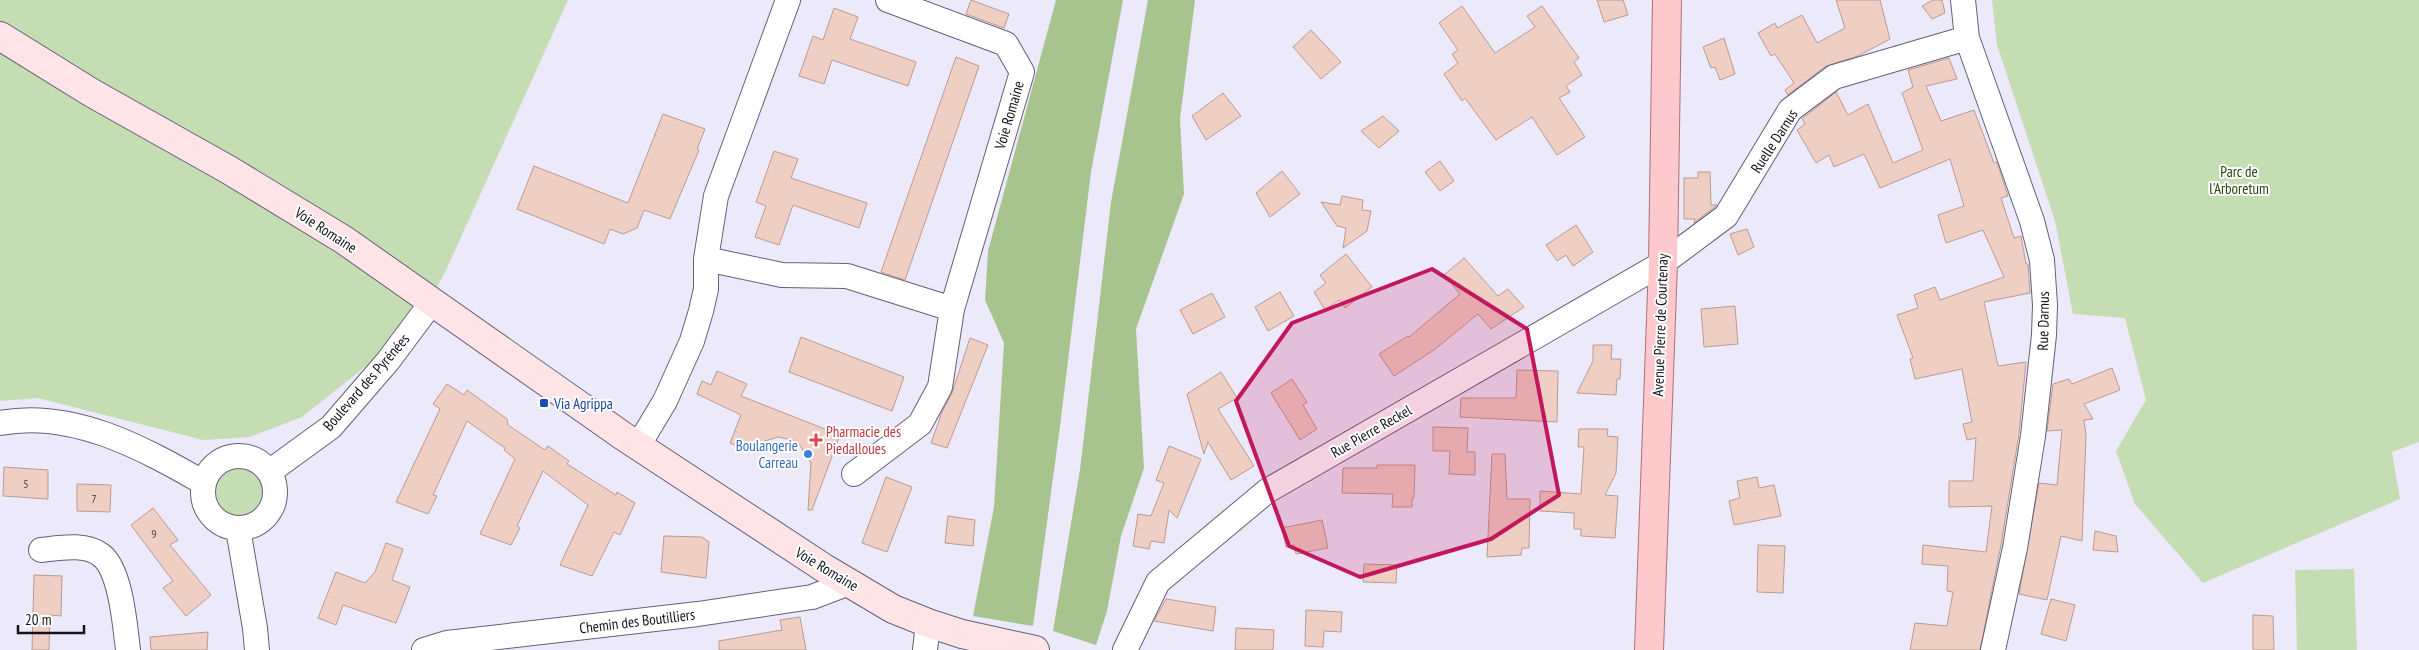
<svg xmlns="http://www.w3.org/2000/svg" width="2419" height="650" font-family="'PT Sans Narrow',sans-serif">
<rect width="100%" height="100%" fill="#ece9fa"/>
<path fill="#c5ddb3" d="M 0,0 L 568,0 L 447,268 L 418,325 L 302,417 L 250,437 L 203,440 L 38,398 L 0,401 Z
M 1992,0 L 2419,0 L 2419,442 L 2392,452 L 2400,499 L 2203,583 L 2135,504 L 2116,451 L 2146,400 L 2125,318 L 2073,314 L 2055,221 L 1997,45 Z
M215 492a26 26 0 1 1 52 0a26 26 0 1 1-52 0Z
M 2354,569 L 2357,650 L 2297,650 L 2295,570 Z"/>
<path fill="#a7c48f" d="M 1056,0 L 1123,0 L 1091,172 L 1060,426 L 1033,626 L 973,616 L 994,507 L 1004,343 L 985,300 L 988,251 Z
M 1148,0 L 1195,0 L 1180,119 L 1184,194 L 1136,329 L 1144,468 L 1121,536 L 1107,611 L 1096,645 L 1053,631 L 1080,470 L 1111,202 Z"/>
<path fill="#efcfc3" stroke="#b99b8f" d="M 971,0 L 1009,14 L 1004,28 L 966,14 Z
M 1597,0 L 1623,0 L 1628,15 L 1604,22 Z
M 1836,0 L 1880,0 L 1890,39 L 1858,56 L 1826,66 L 1788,95 L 1785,90 L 1794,83 L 1775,54 L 1771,56 L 1758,33 L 1775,23 L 1777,28 L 1802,15 L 1817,43 L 1845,28 Z
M 1933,0 L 1942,0 L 1945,13 L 1932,19 L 1922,6 Z
M 1462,6 L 1495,53 L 1535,27 L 1527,16 L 1542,6 L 1579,58 L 1574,62 L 1582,75 L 1566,86 L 1570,92 L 1559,98 L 1585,137 L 1557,155 L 1532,117 L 1496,140 L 1465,98 L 1462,101 L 1444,74 L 1458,63 L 1452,54 L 1458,50 L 1439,23 Z
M 834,8 L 858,17 L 850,39 L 916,62 L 908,86 L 832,60 L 824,84 L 799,76 L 813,36 L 823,40 Z
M 1311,30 L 1341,62 L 1321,79 L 1293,47 Z
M 1724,38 L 1735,74 L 1720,80 L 1715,67 L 1711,68 L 1703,47 Z
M 956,57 L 979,66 L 905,280 L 881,272 Z
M 1949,58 L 1957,79 L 1926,86 L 1941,121 L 1974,110 L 1994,163 L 1997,162 L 2008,196 L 2001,198 L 2014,238 L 2021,236 L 2026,264 L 2028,264 L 2030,293 L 1984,302 L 1998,366 L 2026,362 L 2019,434 L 2001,545 L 1980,650 L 1910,650 L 1915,623 L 1947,626 L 1953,592 L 1947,591 L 1948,566 L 1922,564 L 1923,545 L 1986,552 L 1992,506 L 1949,507 L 1949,481 L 1973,481 L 1976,438 L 1967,440 L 1963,424 L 1972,422 L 1962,369 L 1915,379 L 1910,359 L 1913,358 L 1897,315 L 1918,308 L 1914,295 L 1935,287 L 1940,300 L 2004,277 L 1983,230 L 1946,243 L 1938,215 L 1964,206 L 1950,159 L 1880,188 L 1864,154 L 1834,167 L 1829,155 L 1816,163 L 1797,130 L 1805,124 L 1802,119 L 1836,92 L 1848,115 L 1868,104 L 1893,163 L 1923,150 L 1902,93 L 1913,87 L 1908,70 Z
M 1223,93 L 1241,116 L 1206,140 L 1192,116 Z
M 663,114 L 705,129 L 697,149 L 699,150 L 670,219 L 644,210 L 637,228 L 623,234 L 610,229 L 604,244 L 517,209 L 534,166 L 628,203 Z
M 1383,116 L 1399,131 L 1379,148 L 1361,131 Z
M 774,151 L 798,159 L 791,178 L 867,203 L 859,228 L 793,205 L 779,245 L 755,237 L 766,206 L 756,202 Z
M 1440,161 L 1454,181 L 1440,191 L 1425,172 Z
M 1282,171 L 1300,194 L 1270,217 L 1256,193 Z
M 1698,172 L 1710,172 L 1711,205 L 1717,205 L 1694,223 L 1695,219 L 1684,219 L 1684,178 L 1698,178 Z
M 1342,196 L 1363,200 L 1362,210 L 1371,211 L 1367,231 L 1343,248 L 1346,228 L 1337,226 L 1321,202 L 1340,205 Z
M 1576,225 L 1593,252 L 1573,266 L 1566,255 L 1557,261 L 1546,245 Z
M 1747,229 L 1754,247 L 1738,255 L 1730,234 Z
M 1346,254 L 1372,287 L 1345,308 L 1339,300 L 1325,310 L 1314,292 L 1326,283 L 1320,275 Z
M 1464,258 L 1498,296 L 1508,289 L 1524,307 L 1491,329 L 1478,314 L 1434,350 L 1394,376 L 1379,354 L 1408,336 L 1409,337 L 1460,294 L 1444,275 Z
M 1280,292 L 1294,316 L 1268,331 L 1255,307 Z
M 1212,293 L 1225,317 L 1193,334 L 1180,310 Z
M 1735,306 L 1738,344 L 1704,347 L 1701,309 Z
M 801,337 L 904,377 L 892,411 L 789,372 Z
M 970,338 L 988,345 L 947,448 L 931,443 L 942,412 L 952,393 Z
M 1593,345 L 1612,345 L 1611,359 L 1621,359 L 1620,379 L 1617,379 L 1616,395 L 1577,393 L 1593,361 Z
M 2112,368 L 2120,390 L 2084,404 L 2093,419 L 2084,420 L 2086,436 L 2082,541 L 2061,536 L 2047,600 L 2019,594 L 2039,483 L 2057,485 L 2062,430 L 2047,431 L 2053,384 L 2069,379 L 2072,384 Z
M 1517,370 L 1558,371 L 1557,422 L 1460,417 L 1461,398 L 1516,398 Z
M 717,371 L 747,384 L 741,396 L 840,435 L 812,510 L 808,510 L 811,463 L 799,444 L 792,440 L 778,437 L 765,441 L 752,452 L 730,443 L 741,415 L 697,394 L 702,381 L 711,385 Z
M 1221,372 L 1237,398 L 1218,409 L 1254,466 L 1231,480 L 1208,442 L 1204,454 L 1187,394 Z
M 1292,379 L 1307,402 L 1303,405 L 1317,429 L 1300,440 L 1271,393 Z
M 447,384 L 464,395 L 467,390 L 507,419 L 508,425 L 545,450 L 548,446 L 569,461 L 567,464 L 616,495 L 617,492 L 635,503 L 620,535 L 614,532 L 592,576 L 560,565 L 588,505 L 543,471 L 517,526 L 520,528 L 511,545 L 480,534 L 515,459 L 504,450 L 505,448 L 467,421 L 433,495 L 437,496 L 428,514 L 396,502 L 440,409 L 433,404 Z
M 1433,427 L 1468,428 L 1467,452 L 1475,452 L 1475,475 L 1449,474 L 1450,451 L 1433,451 Z
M 1579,429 L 1608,429 L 1607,436 L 1618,437 L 1616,473 L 1605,495 L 1618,496 L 1615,538 L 1581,536 L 1581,529 L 1574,529 L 1574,513 L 1540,511 L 1540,491 L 1581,494 L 1584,447 L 1578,447 Z
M 1169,446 L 1201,459 L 1177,518 L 1169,510 L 1164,543 L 1151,541 L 1149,549 L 1133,546 L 1138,514 L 1151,516 L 1164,483 L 1156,480 Z
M 1492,454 L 1505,454 L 1507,499 L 1530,499 L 1529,548 L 1522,548 L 1521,555 L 1487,557 Z
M 1377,465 L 1415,465 L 1414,498 L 1412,498 L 1412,507 L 1392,507 L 1393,494 L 1342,493 L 1343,468 L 1377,468 Z
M 4,467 L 48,470 L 48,499 L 3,496 Z
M 886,477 L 912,487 L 887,552 L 862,543 Z
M 1757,477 L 1759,488 L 1774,485 L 1781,516 L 1734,525 L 1729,501 L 1740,498 L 1737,481 Z
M 77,484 L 111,485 L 110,512 L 77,511 Z
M 153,508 L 178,540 L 170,545 L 211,595 L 186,616 L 163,588 L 173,581 L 131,525 Z
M 948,516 L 975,520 L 973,546 L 945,543 Z
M 1322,520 L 1328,548 L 1296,554 L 1294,545 L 1286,547 L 1282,528 Z
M 2095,531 L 2116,536 L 2118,552 L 2093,550 Z
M 664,536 L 702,537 L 709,542 L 706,578 L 661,572 Z
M 386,543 L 403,549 L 392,580 L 410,587 L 396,623 L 343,605 L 336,625 L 318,618 L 336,572 L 365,583 L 375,572 Z
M 1758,545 L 1785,546 L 1783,593 L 1757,592 Z
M 1364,564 L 1397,565 L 1396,583 L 1363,582 Z
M 34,575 L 62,576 L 61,616 L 50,615 L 49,650 L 32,650 Z
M 1166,599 L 1216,607 L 1213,631 L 1154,621 Z
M 2051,599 L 2075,605 L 2066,641 L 2041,634 Z
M 1306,610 L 1342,612 L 1341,632 L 1324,631 L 1323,647 L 1305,646 Z
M 2253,615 L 2273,616 L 2274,650 L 2253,650 Z
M 800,617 L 806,650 L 719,650 L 719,641 L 782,630 L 780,620 Z
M 1236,628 L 1274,630 L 1273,650 L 1235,650 Z
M 208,632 L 207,650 L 151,650 L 150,637 Z"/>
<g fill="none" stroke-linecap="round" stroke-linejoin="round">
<defs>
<path id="street" d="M 888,0 L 1006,44 L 1022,72 L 952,309
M 1963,0 L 1967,38 L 2032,221 L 2042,260 L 2045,305 L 2044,335 L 2033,436 L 2015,548 L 1993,650
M 706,259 L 782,275 L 847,276 L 952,309 L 940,387 L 920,424 L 854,474
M 0,423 C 72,409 143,448 204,483
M 638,446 L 665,401 L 692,341 L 701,311 L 706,289 L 706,259 L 716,196 L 788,0
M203 492a36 36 0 1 1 72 0a36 36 0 1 1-72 0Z
M 269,472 L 331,427 L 388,361 L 432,302
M 238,529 L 255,628 L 257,650
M 41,550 C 60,548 85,543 101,555 C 121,570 125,626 128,650
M 424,650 L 447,643 L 698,614 L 812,597 L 849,583
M 925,650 L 928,623
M 1125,650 L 1158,582 L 1267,491 L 1663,263 L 1726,216 L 1790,110 L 1834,77 L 1967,38"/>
<path id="secondary" d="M 0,36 L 92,93 L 229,170 L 344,240 L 623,436 L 824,568 L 893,609 L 928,623 L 962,634 L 1035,650"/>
<path id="primary" d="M 1649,650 L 1663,263 L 1667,0"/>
</defs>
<use href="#street" stroke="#656079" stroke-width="26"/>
<use href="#secondary" stroke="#656079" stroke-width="30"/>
<use href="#primary" stroke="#ab7279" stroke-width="30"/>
<use href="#street" stroke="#fff" stroke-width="24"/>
<use href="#secondary" stroke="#fee4e6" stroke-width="28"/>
<use href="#primary" stroke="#fdc9cd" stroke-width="28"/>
</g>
<path fill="#c2185b" fill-opacity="0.2" stroke="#c2185b" stroke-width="4" stroke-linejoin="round" d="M 1432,269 L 1527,329 L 1559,495 L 1491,539 L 1360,577 L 1289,546 L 1236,401 L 1292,323 Z"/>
<rect fill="#1a4fb4" stroke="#fff" stroke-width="2" x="539" y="398" width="10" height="10" rx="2.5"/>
<path fill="#e0444e" stroke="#fff" stroke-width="2" d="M813.5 432.5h5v5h5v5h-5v5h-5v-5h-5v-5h5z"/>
<circle fill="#3f7fe0" stroke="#fff" stroke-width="2" cx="808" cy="454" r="5"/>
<g text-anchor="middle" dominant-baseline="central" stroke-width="4" stroke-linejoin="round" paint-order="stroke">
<g font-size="12" fill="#4b4145">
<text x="26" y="483">5</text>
<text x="94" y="498">7</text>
<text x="154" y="533">9</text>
</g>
<g font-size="15" fill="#14121b" stroke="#fff">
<text transform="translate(1009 115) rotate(-74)">Voie Romaine</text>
<text transform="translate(1774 141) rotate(-57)">Ruelle Darnus</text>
<text transform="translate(326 230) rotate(33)">Voie Romaine</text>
<text transform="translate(2043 321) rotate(-89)">Rue Darnus</text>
<text transform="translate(1660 325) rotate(-88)">Avenue Pierre de Courtenay</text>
<text transform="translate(366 382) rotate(-49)">Boulevard des Pyrénées</text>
<text transform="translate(1371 431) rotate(-30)">Rue Pierre Reckel</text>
<text transform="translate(827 569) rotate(31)">Voie Romaine</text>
<text transform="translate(637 621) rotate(-7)">Chemin des Boutilliers</text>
</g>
<g font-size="15" fill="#29440a" stroke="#fff">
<text x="2239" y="171">Parc de<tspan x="2239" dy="17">l'Arboretum</tspan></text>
</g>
<g font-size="15" fill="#164399" stroke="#fff" text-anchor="start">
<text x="554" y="403">Via Agrippa</text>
</g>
<g font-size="15" fill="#be3a42" stroke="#fff" text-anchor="start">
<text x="826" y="431">Pharmacie des<tspan x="826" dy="17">Piedalloues</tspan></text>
</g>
<g font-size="15" fill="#366cbe" stroke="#fff" text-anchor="end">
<text x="798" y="445">Boulangerie<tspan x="798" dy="17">Carreau</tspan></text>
</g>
</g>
<path d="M18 625v8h66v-8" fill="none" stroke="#14121b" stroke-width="2.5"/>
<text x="25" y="625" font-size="15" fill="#14121b" stroke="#ffffff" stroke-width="4" paint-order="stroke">20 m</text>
</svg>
